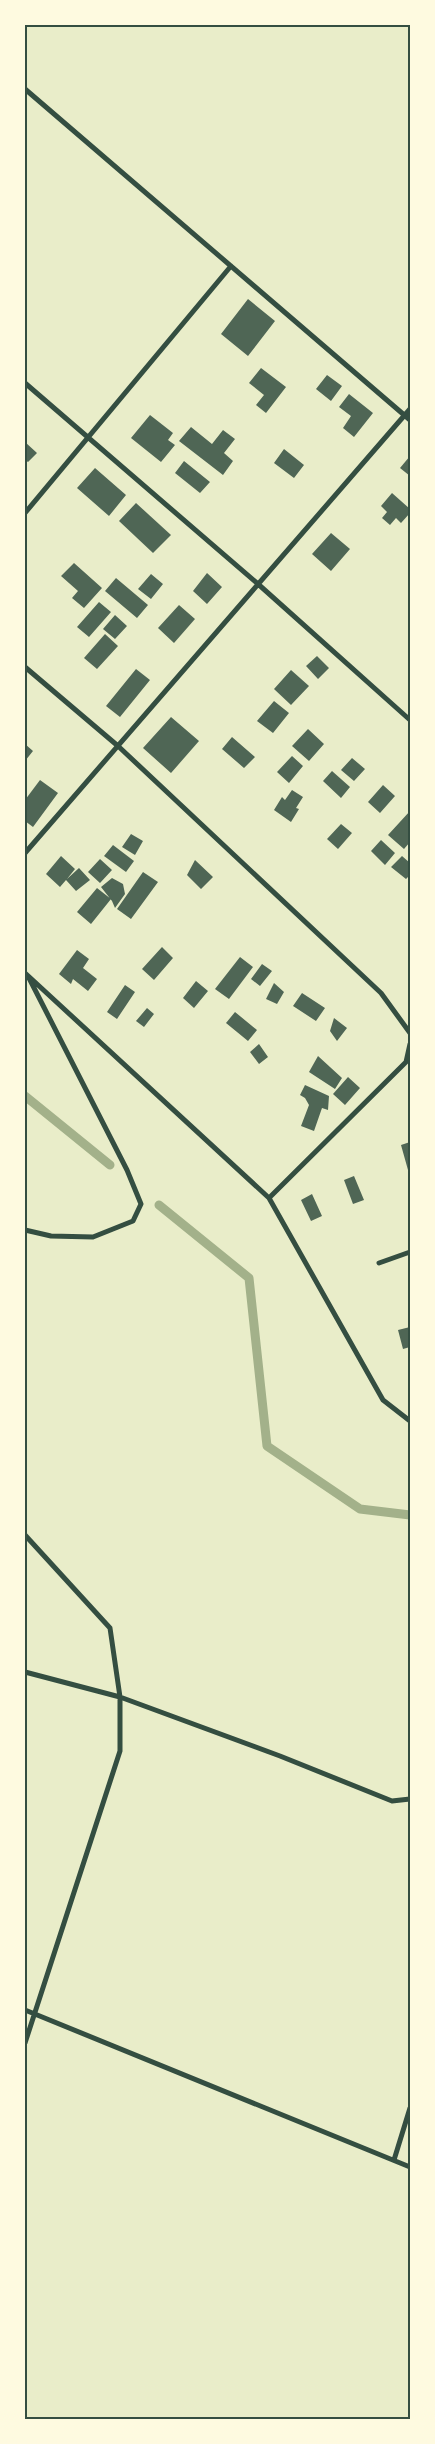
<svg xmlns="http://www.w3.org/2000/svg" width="435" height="2444" font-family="'Crimson Pro',serif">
<rect width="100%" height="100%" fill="#e9edc9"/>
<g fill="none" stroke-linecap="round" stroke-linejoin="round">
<path stroke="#a3b18a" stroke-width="9" d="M 25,1096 L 110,1165
M 159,1205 L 249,1278 L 267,1446 L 360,1509 L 410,1515"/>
</g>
<path fill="#4f6655" d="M 248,299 L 275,321 L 248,356 L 221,334 Z
M 261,368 L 286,387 L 266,413 L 256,405 L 264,395 L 249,383 Z
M 327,375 L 342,386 L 331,401 L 316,389 Z
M 349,394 L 373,413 L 354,437 L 343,428 L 351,416 L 339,407 Z
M 150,415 L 173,433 L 168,440 L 175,445 L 161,462 L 131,438 Z
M 191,427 L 212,444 L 223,430 L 235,439 L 224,453 L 233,461 L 223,475 L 179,441 Z
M 25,442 L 37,453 L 28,462 L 25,460 Z
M 284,449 L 304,465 L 294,478 L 274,463 Z
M 410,456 L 410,476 L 400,468 Z
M 184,461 L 210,482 L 200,493 L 175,473 Z
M 95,468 L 126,495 L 109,516 L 77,488 Z
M 392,493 L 410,509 L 410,513 L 401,523 L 396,518 L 390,525 L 382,518 L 387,512 L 381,506 Z
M 136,503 L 171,535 L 153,553 L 119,521 Z
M 331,533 L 350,549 L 331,571 L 312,554 Z
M 74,563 L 102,588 L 84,608 L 72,598 L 78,591 L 61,576 Z
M 207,573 L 222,587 L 207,604 L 193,591 Z
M 151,574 L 163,584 L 151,599 L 138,589 Z
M 116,578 L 148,605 L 137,618 L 105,591 Z
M 99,602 L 111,612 L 89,637 L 77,627 Z
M 179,605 L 195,619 L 174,643 L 158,628 Z
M 115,615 L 127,626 L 115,639 L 103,629 Z
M 105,634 L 118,646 L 97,669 L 84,658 Z
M 317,656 L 329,668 L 318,679 L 306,666 Z
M 136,669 L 150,680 L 120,717 L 106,706 Z
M 291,670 L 309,686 L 291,705 L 274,689 Z
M 274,701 L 289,713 L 273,733 L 257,721 Z
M 171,717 L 199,741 L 171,773 L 143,748 Z
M 308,729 L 324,744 L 309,761 L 292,746 Z
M 232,737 L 255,757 L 244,768 L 222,749 Z
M 25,744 L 33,751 L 25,761 Z
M 292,756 L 303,766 L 289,783 L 277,772 Z
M 352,758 L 365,769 L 354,781 L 341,770 Z
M 332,771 L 350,787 L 341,798 L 323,781 Z
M 40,780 L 58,793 L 33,827 L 25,821 L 25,800 Z
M 383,785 L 395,796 L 380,813 L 368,802 Z
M 292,790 L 303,797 L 296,808 L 299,809 L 291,822 L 274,810 L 282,797 L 285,800 Z
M 410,811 L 410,842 L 404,849 L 388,835 Z
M 341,824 L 352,833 L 338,849 L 327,839 Z
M 131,834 L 143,841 L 135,855 L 122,847 Z
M 381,840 L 395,853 L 385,865 L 371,851 Z
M 113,845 L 134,861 L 126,872 L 104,856 Z
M 61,856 L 75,869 L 67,879 L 79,868 L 90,880 L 76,891 L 66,880 L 60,887 L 46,874 Z
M 402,856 L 410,863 L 410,875 L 406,879 L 391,867 Z
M 100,859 L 112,870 L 100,883 L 88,872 Z
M 195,860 L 213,877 L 201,889 L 187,875 Z
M 143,872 L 158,882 L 131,919 L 117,909 Z
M 112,878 L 123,884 L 125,894 L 115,908 L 112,901 L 101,887 Z
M 97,888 L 111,899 L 91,924 L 77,912 Z
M 162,947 L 173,958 L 154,980 L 142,969 Z
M 77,950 L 89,959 L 83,968 L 97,979 L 88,991 L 73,979 L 71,984 L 59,974 Z
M 240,957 L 253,967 L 229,999 L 215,989 Z
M 262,964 L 272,971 L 260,986 L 251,979 Z
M 196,981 L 208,991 L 194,1008 L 183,998 Z
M 274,983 L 284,992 L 277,1004 L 266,999 Z
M 125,985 L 135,992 L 117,1019 L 107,1012 Z
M 302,993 L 325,1008 L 316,1021 L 293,1006 Z
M 147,1008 L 154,1014 L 144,1027 L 136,1021 Z
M 235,1012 L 257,1030 L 248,1041 L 226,1023 Z
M 334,1018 L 347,1028 L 337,1041 L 330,1031 Z
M 259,1044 L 268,1057 L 259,1064 L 250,1052 Z
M 318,1056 L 342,1078 L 335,1089 L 309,1072 Z
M 348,1077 L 360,1088 L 345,1105 L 333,1094 Z
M 305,1085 L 329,1096 L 328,1110 L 322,1108 L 314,1131 L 301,1126 L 309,1105 L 305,1098 L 300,1095 Z
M 410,1142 L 410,1170 L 408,1170 L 401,1145 Z
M 354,1176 L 364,1200 L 353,1204 L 344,1180 Z
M 312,1194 L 322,1216 L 311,1221 L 301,1200 Z
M 410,1327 L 410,1347 L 403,1349 L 398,1330 Z"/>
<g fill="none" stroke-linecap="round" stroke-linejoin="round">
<path stroke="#344e41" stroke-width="5" d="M 25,89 L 410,420
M 25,383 L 258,584 L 410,720
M 25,513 L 231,266
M 25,667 L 118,746 L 381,993 L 410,1033
M 25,853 L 410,409
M 25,973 L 269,1198 L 383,1400 L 410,1421
M 269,1198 L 406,1062 L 410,1044
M 25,1230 L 51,1236 L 93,1237 L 133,1221 L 141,1204 L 127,1170 L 29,978
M 379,1263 L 410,1252
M 25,1535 L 110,1628 L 120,1697 L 120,1751 L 25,2043
M 25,1672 L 120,1697 L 280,1756 L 392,1801 L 410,1799
M 25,2010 L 410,2167
M 394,2160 L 410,2108"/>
</g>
<rect width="435" height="2444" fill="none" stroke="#fefae0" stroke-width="52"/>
<rect x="26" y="26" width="383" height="2392" fill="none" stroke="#344e41" stroke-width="2"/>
</svg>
